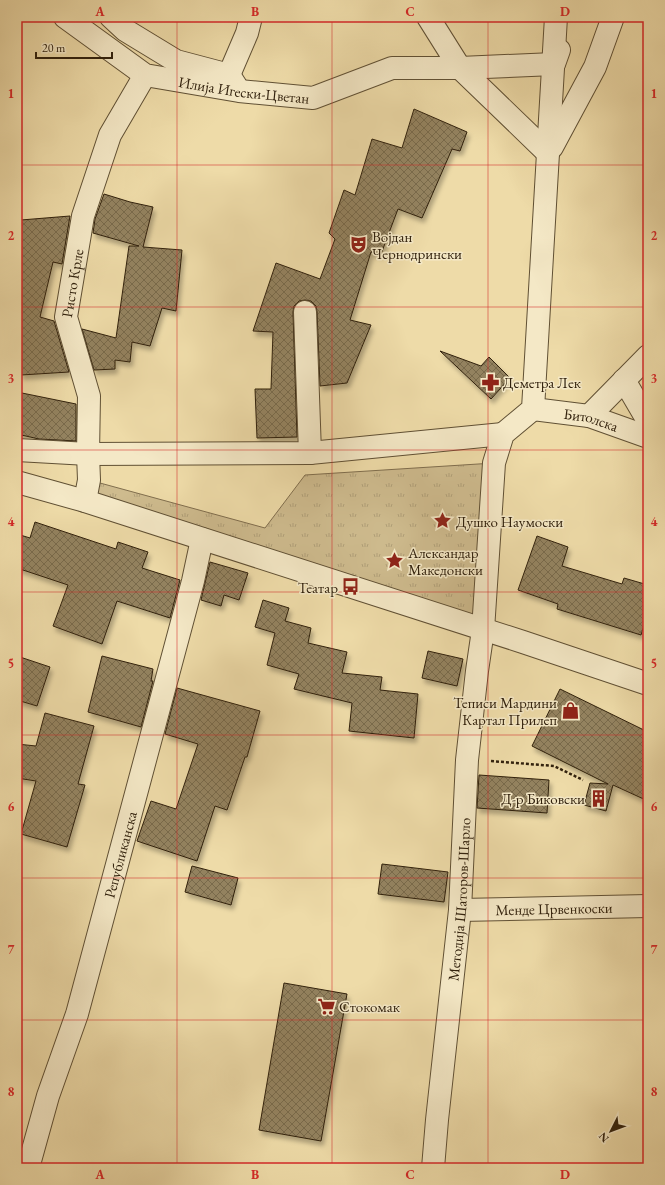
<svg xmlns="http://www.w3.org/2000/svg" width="665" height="1185" font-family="'EB Garamond',serif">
<defs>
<pattern id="park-tufts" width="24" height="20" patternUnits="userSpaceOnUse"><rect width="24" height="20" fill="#cebb8e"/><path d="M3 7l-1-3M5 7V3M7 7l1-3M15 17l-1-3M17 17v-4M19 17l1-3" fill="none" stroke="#b1a079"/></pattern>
<pattern id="building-cross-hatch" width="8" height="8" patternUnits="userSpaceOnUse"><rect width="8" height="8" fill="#93825e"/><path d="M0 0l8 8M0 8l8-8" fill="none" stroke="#796a4c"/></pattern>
<filter id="shadow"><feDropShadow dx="2.5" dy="4.5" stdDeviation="2" flood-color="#0004"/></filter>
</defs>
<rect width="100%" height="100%" fill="#eedba8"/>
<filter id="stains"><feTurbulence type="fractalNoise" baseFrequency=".005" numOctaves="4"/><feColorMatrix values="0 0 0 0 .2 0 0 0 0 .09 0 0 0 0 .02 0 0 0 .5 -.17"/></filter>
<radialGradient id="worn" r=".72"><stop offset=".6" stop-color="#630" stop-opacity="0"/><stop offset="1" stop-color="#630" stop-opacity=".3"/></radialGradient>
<path fill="url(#park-tufts)" stroke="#806e4e" d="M 494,463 L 483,630 L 85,501 L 89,480 L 265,528 L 305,475 Z"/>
<path fill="url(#building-cross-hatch)" stroke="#31210d" filter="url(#shadow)" d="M 414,109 L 467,132 L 460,151 L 452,149 L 422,218 L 398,209 L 381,254 L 371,252 L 350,320 L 371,325 L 347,383 L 320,386 L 317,312 L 316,306 L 311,301 L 305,300 L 299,301 L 294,306 L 293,312 L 297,437 L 257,438 L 255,389 L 271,389 L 273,332 L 253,331 L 276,263 L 320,279 L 335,239 L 329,233 L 344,190 L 355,195 L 372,139 L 402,148 Z
M 104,194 L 130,202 L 153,207 L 143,247 L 182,250 L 176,311 L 162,308 L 150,346 L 132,342 L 130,362 L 115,360 L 115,369 L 94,370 L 82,329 L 116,338 L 129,246 L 139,246 L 93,233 L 95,219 Z
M 70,216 L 62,264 L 53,262 L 40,317 L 54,321 L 69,372 L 21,375 L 17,293 L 17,238 L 21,220 Z
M 440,351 L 481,366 L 489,357 L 510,378 L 491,399 Z
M 17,392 L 76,404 L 76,441 L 39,439 L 17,434 Z
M 35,522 L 116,549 L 118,542 L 148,552 L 142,568 L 180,580 L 170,618 L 117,601 L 102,644 L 53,626 L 68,585 L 17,568 L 17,534 L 30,538 Z
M 537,536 L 568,547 L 562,566 L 622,584 L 624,578 L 648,585 L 648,612 L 641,635 L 557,609 L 558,604 L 518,590 Z
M 210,562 L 248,573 L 239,600 L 224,595 L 221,606 L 201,600 Z
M 263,600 L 289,608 L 285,621 L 311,628 L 308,643 L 347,652 L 342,673 L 382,677 L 380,690 L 418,694 L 414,738 L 349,731 L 352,703 L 294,689 L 299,674 L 267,665 L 275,633 L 255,627 Z
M 428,651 L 463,659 L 457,686 L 422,678 Z
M 17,656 L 50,667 L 37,706 L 17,700 Z
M 102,656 L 153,669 L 151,681 L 153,681 L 141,727 L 88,712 Z
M 177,688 L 260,711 L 247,757 L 245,757 L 227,810 L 215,806 L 197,861 L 137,841 L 151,801 L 176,809 L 198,744 L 165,734 Z
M 560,689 L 648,732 L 648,801 L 613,785 L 606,811 L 584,805 L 590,783 L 608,784 L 532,746 Z
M 45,713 L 94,726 L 78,784 L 85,785 L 67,847 L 21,834 L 36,781 L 17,778 L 17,744 L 36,746 Z
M 479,775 L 549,780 L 547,813 L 477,808 Z
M 382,864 L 448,872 L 444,902 L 378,894 Z
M 192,866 L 238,878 L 231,905 L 185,892 Z
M 284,983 L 347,994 L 321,1141 L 259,1130 Z"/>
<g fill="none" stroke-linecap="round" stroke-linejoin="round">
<defs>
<g id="minor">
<path id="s1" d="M 65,17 L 145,75 L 239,91 L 313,98 L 392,68 L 460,68 L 554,64 L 559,50"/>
<path d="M 111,17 L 125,30 L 176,61 L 229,75 L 236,86"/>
<path d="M 428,17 L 460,68 L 548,153"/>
<path d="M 229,75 L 247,33 L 251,17"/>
<path d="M 552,147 L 595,67 L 613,17"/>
<path d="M 305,312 L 310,453"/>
<path d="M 624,380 L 648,421"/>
<path id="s2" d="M 533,409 L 589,416 L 648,437"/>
<path d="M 589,416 L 648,356"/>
<path d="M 17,450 L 88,454 L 310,453 L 503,434"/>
<path d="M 17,482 L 85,501 L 523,642 L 648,684"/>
<path id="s3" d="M 85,501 L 89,480 L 88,454 L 89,396 L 66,317 L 83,216 L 110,135 L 145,75"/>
<path id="s4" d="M 460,910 L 648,906"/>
<path id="s5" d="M 28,1168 L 48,1096 L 77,1014 L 193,581 L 202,539"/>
<path id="s6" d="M 433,1168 L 437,1120 L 460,910 L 467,760 L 477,671 L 483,630 L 494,463 L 503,434 L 533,409 L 556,17"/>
</g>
</defs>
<use href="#minor" stroke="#605034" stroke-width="24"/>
<path stroke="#31210d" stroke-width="2.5" stroke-dasharray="3 2" stroke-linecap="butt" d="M 491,761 L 554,766 L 583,780"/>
<use href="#minor" stroke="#f4e8c6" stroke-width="22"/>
</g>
<path fill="none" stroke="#d62828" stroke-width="1" stroke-opacity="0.55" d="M 177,17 L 177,1168M 332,17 L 332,1168M 488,17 L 488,1168M 17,165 L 648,165M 17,307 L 648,307M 17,450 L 648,450M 17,592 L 648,592M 17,735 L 648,735M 17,878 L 648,878M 17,1020 L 648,1020"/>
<defs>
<symbol id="theatre-bare" viewBox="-9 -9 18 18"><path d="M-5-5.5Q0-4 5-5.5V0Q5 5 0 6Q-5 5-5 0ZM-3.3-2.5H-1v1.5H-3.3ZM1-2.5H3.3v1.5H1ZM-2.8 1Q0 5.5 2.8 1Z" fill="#8f2418" stroke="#f4e8c6" stroke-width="2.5" paint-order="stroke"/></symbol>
<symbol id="pharmacy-bare" viewBox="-9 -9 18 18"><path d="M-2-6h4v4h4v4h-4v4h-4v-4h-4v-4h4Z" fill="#8f2418" stroke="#f4e8c6" stroke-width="2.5" paint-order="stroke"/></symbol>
<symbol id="sight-bare" viewBox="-9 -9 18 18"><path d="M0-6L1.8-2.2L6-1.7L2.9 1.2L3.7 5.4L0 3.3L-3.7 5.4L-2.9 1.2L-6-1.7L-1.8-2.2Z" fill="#8f2418" stroke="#f4e8c6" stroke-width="2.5" paint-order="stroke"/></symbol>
<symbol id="bus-bare" viewBox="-9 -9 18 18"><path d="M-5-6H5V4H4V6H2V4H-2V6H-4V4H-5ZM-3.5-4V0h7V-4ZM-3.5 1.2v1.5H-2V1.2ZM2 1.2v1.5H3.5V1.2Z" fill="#8f2418" stroke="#f4e8c6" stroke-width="2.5" paint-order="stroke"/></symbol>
<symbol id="shop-bare" viewBox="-9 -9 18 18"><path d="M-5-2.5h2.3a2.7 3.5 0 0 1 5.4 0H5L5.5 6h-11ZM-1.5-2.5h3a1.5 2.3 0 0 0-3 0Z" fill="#8f2418" stroke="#f4e8c6" stroke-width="2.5" paint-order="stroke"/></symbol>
<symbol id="building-bare" viewBox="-9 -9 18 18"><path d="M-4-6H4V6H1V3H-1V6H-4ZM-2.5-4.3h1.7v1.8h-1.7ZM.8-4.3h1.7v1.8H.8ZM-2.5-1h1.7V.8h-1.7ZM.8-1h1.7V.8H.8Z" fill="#8f2418" stroke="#f4e8c6" stroke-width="2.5" paint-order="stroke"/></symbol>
<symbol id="supermarket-bare" viewBox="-9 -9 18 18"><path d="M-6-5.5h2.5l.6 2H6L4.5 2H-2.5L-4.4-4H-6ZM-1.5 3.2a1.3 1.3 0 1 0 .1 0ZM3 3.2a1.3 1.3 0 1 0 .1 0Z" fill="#8f2418" stroke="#f4e8c6" stroke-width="2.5" paint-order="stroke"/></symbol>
</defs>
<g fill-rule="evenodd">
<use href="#theatre-bare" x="346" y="232" width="25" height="25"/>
<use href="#pharmacy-bare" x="478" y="370" width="25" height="25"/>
<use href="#sight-bare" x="430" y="508" width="25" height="25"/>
<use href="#sight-bare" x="382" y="548" width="25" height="25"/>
<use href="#bus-bare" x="338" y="574" width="25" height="25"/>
<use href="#shop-bare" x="558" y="698" width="25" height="25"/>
<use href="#building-bare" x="586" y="786" width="25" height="25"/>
<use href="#supermarket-bare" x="314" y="994" width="25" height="25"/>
</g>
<g text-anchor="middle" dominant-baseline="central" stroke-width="3" stroke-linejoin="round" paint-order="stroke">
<g font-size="15" fill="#31210d" stroke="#f4e8c6">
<text stroke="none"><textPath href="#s1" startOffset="199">Илија Игески-Цветан</textPath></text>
<text stroke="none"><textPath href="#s3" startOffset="222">Ристо Крле</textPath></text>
<text stroke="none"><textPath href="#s2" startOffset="59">Битолска</textPath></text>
<text stroke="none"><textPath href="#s5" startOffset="327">Републиканска</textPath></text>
<text stroke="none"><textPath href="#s6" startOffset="270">Методија Шаторов-Шарло</textPath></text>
<text stroke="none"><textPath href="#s4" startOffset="94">Менде Црвенкоски</textPath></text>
</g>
<g font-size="15" fill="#31210d" stroke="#f4e8c6" text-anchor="start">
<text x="372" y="236">Војдан<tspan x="372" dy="17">Чернодрински</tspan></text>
<text x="503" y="382">Деметра Лек</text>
<text x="456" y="521">Душко Наумоски</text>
<text x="408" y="552">Александар<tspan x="408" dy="17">Македонски</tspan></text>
<text x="338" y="587" text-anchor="end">Театар</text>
<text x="557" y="702" text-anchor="end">Теписи Мардини<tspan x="557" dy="17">Картал Прилеп</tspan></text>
<text x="585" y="798" text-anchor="end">Д-р Биковски</text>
<text x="339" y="1006">Стокомак</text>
</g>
</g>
<rect width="665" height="1185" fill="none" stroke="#eedba8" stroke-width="44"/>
<g transform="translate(611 1131) rotate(228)" stroke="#f4e8c6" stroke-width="3" paint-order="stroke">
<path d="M0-3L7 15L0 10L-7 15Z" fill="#31210d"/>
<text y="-6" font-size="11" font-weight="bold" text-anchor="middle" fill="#31210d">N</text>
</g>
<path d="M36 52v6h76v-6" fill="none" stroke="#31210d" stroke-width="2"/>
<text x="42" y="52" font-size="12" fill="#31210d" stroke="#f4e8c6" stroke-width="3" paint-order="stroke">20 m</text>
<rect x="22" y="22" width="621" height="1141" fill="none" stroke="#d62828" stroke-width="1.5"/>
<g font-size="13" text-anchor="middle" font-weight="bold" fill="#d62828">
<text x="100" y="16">A</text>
<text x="255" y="16">B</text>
<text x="410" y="16">C</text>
<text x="565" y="16">D</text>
<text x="11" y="98">1</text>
<text x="654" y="98">1</text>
<text x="11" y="240">2</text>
<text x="654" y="240">2</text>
<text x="11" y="383">3</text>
<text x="654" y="383">3</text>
<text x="11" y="526">4</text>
<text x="654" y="526">4</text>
<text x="11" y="668">5</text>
<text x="654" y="668">5</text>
<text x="11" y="811">6</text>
<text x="654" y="811">6</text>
<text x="11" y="954">7</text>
<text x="654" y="954">7</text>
<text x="11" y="1096">8</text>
<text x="654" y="1096">8</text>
<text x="100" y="1179">A</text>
<text x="255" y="1179">B</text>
<text x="410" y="1179">C</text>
<text x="565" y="1179">D</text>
</g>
<rect width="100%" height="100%" filter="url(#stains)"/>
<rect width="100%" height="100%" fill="url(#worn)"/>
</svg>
